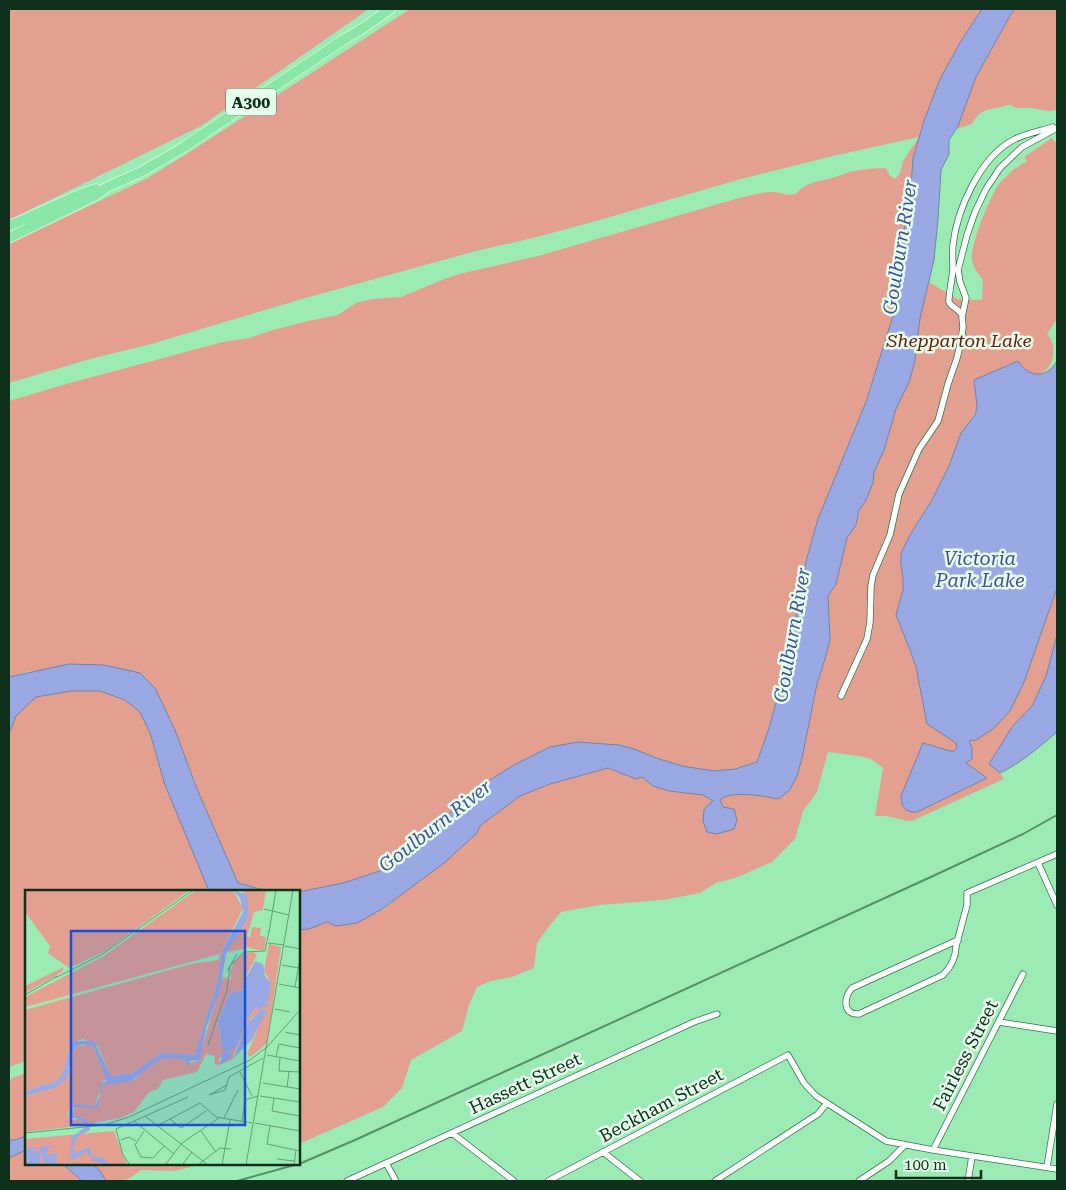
<svg xmlns="http://www.w3.org/2000/svg" width="1066" height="1190" font-family="'Roboto Serif',serif">
<rect width="100%" height="100%" fill="#9debb4"/>
<path fill="#e3a091" d="M 9,9 L 369,9 L 201,126 L 9,220 Z
M 410,9 L 982,9 L 961,41 L 924,121 L 913,158 L 910,199 L 902,240 L 898,287 L 893,316 L 866,402 L 818,519 L 806,561 L 801,593 L 781,685 L 769,728 L 757,762 L 735,769 L 714,771 L 682,766 L 656,758 L 634,749 L 619,745 L 578,742 L 550,747 L 512,766 L 474,790 L 453,810 L 418,844 L 380,871 L 343,883 L 299,892 L 260,889 L 238,883 L 197,789 L 175,730 L 155,688 L 31,671 L 9,677 L 9,401 L 59,386 L 204,347 L 223,342 L 249,338 L 270,331 L 308,321 L 338,315 L 356,303 L 373,299 L 401,297 L 442,280 L 459,274 L 538,256 L 732,200 C 745,197 759,192 772,192 C 782,192 784,196 796,194 C 805,182 821,181 835,177 C 842,175 848,172 854,171 C 865,169 876,168 886,168 L 890,176 L 895,179 L 900,173 L 903,161 L 919,137 L 833,156 L 741,179 L 589,223 L 533,238 L 476,251 L 302,299 L 151,344 L 90,359 L 9,383 L 9,244 L 148,178 L 185,155 Z
M 1015,9 L 1057,9 L 1057,110 L 1048,111 L 1031,108 L 1016,108 L 1011,105 L 1008,105 C 990,111 982,106 972,124 L 956,129 L 976,77 L 1011,14 Z
M 1052,138 L 1055,142 L 1057,141 L 1057,319 L 1047,334 C 1066,354 1040,396 1018,361 L 1003,367 L 976,397 L 977,407 L 974,415 L 961,433 L 949,466 L 932,500 L 910,535 L 901,553 L 901,564 L 903,580 L 903,590 L 898,607 L 896,615 L 910,650 L 916,667 L 927,724 L 956,743 L 957,748 L 954,751 L 950,751 L 923,744 L 901,800 L 903,807 L 987,778 L 966,763 L 969,741 L 976,740 L 993,729 L 1010,711 L 1024,682 L 1057,588 L 1057,635 L 1046,676 L 1032,706 L 1012,727 L 990,764 L 1000,773 L 1004,779 L 912,821 L 907,821 L 886,816 L 875,816 L 883,768 L 871,759 L 859,756 L 828,752 L 817,792 L 803,811 L 795,839 L 772,862 L 738,877 L 716,883 L 700,893 L 663,900 L 600,905 L 561,912 L 547,929 L 537,943 L 534,968 L 512,977 L 491,981 L 477,987 L 469,1005 L 462,1031 L 411,1060 L 402,1088 L 383,1107 L 299,1144 L 299,930 L 309,929 L 327,922 L 382,910 L 476,834 L 481,825 L 520,796 L 550,784 L 608,768 L 636,779 L 642,776 L 653,786 L 669,791 L 703,795 L 714,802 L 704,809 L 734,809 L 723,807 L 720,800 C 730,790 764,796 778,799 L 797,776 L 814,701 L 817,684 L 825,659 L 830,639 L 828,596 L 836,584 L 847,537 L 856,525 L 859,510 L 865,502 L 873,483 L 874,472 L 884,450 L 896,409 L 910,380 L 915,360 L 920,318 L 929,282 L 957,299 L 982,300 L 983,280 C 979,274 973,268 972,260 C 970,245 990,196 999,184 C 1004,178 1011,172 1016,167 L 1017,168 L 1022,163 L 1025,163 L 1027,160 L 1024,157 Z
M 71,691 L 100,691 L 125,700 L 141,712 L 150,733 L 165,785 L 209,891 L 26,891 L 26,1061 L 9,1067 L 9,733 L 16,716 L 36,697 Z
M 23,1074 L 26,1074 L 26,1136 L 15,1140 L 9,1140 L 9,1083 L 12,1078 Z
M 26,1150 L 26,1164 L 63,1164 L 82,1181 L 9,1181 L 9,1158 Z
M 91,1164 L 201,1164 L 175,1171 L 141,1170 C 126,1182 125,1181 106,1181 C 102,1174 99,1167 91,1164 Z"/>
<path fill="#9aa9e3" stroke="#7085a7" d="M 982,9 L 1015,9 L 1011,14 L 976,77 L 958,126 L 949,140 L 949,154 L 941,170 L 938,219 L 934,260 L 920,318 L 915,360 L 910,380 L 896,409 L 884,450 L 874,472 L 873,483 L 865,502 L 859,510 L 856,525 L 847,538 L 836,584 L 828,596 L 830,639 L 825,659 L 817,684 L 802,758 L 797,776 L 789,791 L 778,799 C 764,796 730,790 720,800 L 723,807 L 734,809 L 737,820 L 734,829 L 717,834 L 707,832 L 703,821 L 704,809 L 713,801 L 703,795 L 669,791 L 653,786 L 642,777 L 636,779 L 608,768 L 550,784 L 520,796 L 481,825 L 476,834 L 444,863 L 382,909 L 357,923 L 336,926 L 327,922 L 309,929 L 299,930 L 299,892 L 343,883 L 380,871 L 418,844 L 453,810 L 474,790 L 512,766 L 550,747 L 578,742 L 619,745 L 634,749 L 656,758 L 682,766 L 714,771 L 735,769 L 757,762 L 769,728 L 781,685 L 801,593 L 806,561 L 818,519 L 866,402 L 893,316 L 898,287 L 902,240 L 910,199 L 913,158 L 924,121 L 940,79 L 961,41 Z
M 1018,361 C 1028,378 1047,379 1057,361 L 1057,588 L 1024,682 L 1010,711 L 993,729 L 976,740 L 969,741 L 972,748 L 972,759 L 966,763 L 987,778 L 917,812 C 906,813 901,807 901,796 L 923,743 L 950,751 L 954,751 L 957,748 L 956,743 L 927,724 L 916,667 L 910,650 L 896,615 L 903,590 L 903,580 L 901,564 L 901,553 L 910,535 L 932,500 L 949,466 L 961,433 L 975,415 L 977,407 L 976,397 L 974,380 Z
M 1057,635 L 1057,732 C 1039,747 1021,763 1000,773 L 989,764 L 1012,727 L 1032,706 L 1046,676 Z
M 69,664 L 104,665 L 140,673 L 155,688 L 175,730 L 197,789 L 238,883 L 260,889 L 282,891 L 209,891 L 165,785 L 150,733 L 140,712 L 125,700 L 100,691 L 71,691 L 36,697 L 16,716 L 9,733 L 9,677 Z
M 26,1136 L 26,1150 L 9,1158 L 9,1140 L 15,1140 Z
M 63,1164 L 91,1164 C 99,1167 102,1174 106,1181 L 82,1181 Z"/>
<g fill="none" stroke-linecap="round" stroke-linejoin="round">
<defs>
<path id="street" d="M 962,315 C 958,308 951,307 949,302 C 948,299 953,274 953,268 C 953,260 952,252 953,245 C 957,209 980,158 1013,140 C 1024,134 1040,131 1053,127
M 841,696 L 867,639 L 870,622 L 871,586 L 873,575 L 890,535 L 899,494 L 919,449 L 938,421 L 948,384 L 957,358 L 961,341 L 963,327 L 962,317 L 966,298 L 960,282 L 958,270 L 967,235 L 975,212 L 986,189 L 1000,168 L 1022,147 L 1057,128
M 1038,863 L 1057,905
M 958,940 L 852,988 C 844,997 842,1015 859,1014 L 943,975 C 951,967 956,957 956,946 L 967,905 L 967,893 L 1057,854
M 999,1022 L 1057,1031
M 452,1133 L 514,1181
M 933,1150 L 1023,974
M 603,1152 L 640,1181
M 386,1163 L 396,1181
M 1047,1167 L 1057,1104
M 347,1181 L 694,1022 L 717,1014
M 548,1181 L 788,1055 L 804,1083 L 816,1096 L 886,1141 L 933,1150 L 1057,1169
M 715,1181 L 818,1114 L 827,1103
M 859,1181 L 889,1161 L 905,1145
M 968,1181 L 972,1156"/>
<path id="highway" d="M 9,226 L 81,194 L 96,189
M 9,238 L 96,195 L 107,187 L 141,172 L 184,147 L 343,40 L 363,28 L 390,9"/>
</defs>
<use href="#street" stroke="#2a7948" stroke-width="7"/>
<use href="#highway" stroke="#fff" stroke-width="11"/>
<use href="#street" stroke="#fff" stroke-width="5.5"/>
<use href="#highway" stroke="#8ae7a7" stroke-width="10"/>
<path stroke="#568e68" stroke-width="2" d="M 299,1164 L 355,1140 L 933,876 L 1023,834 L 1057,815
M 237,1181 L 298,1164"/>
</g>
<g text-anchor="middle" dominant-baseline="central" stroke-width="5" stroke-linejoin="round" paint-order="stroke">
<rect fill="#e7fdec" stroke="#506e5a" stroke-width="1" x="226" y="88.5" width="50" height="27" rx="4"/>
<g font-size="16" font-weight="bold" fill="#0f301b">
<text x="251" y="102">A300</text>
</g>
<g font-size="18" font-style="italic" fill="#671707" stroke="#e7fdec">
<text x="959" y="340">Shepparton Lake</text>
</g>
<g font-size="18" fill="#0f301b" stroke="#e7fdec">
<text transform="translate(965 1055) rotate(-63)">Fairless Street</text>
<text transform="translate(525 1083) rotate(-25)">Hassett Street</text>
<text transform="translate(661 1105) rotate(-28)">Beckham Street</text>
</g>
<g font-size="19" font-style="italic" fill="#435097" stroke="#e7fdec">
<text transform="translate(900 247) rotate(-81)">Goulburn River</text>
<text x="980" y="558">Victoria<tspan x="980" dy="22">Park Lake</tspan></text>
<text transform="translate(792 635) rotate(-80)">Goulburn River</text>
<text transform="translate(435 826) rotate(-38)">Goulburn River</text>
</g>
</g>
<g transform="translate(25 890)">
<rect width="275" height="275" fill="#9debb4"/>
<path d="M 0,0 L 165,0 L 79,62 L 44,78 L 23,63 L 25,56 L 0,22 ZM 171,0 L 208,0 L 218,18 L 197,61 L 192,93 L 170,165 L 136,163 L 108,183 L 89,186 L 85,185 L 73,156 L 58,149 L 51,151 L 46,152 L 39,180 L 32,191 L 0,201 L 0,120 L 166,74 L 193,70 L 195,64 L 0,117 L 0,107 L 77,67 ZM 215,0 L 241,0 L 238,20 L 229,22 L 222,47 L 225,47 L 227,37 L 236,38 L 235,46 L 241,47 L 239,61 L 220,57 L 221,48 L 219,59 L 202,62 L 224,27 L 221,5 ZM 244,54 L 256,57 L 242,153 L 233,161 L 225,167 L 222,164 L 241,119 L 225,129 L 208,166 L 210,168 L 194,175 L 189,174 L 190,166 L 181,164 L 172,182 L 138,190 L 133,199 L 124,202 L 109,222 L 95,228 L 64,234 L 56,227 L 46,226 L 50,216 L 73,218 L 77,195 L 109,190 L 131,171 L 145,166 L 164,173 L 173,171 L 198,87 L 206,90 L 205,82 L 209,71 L 220,63 L 229,62 L 232,65 L 219,90 L 219,100 L 205,103 L 193,132 L 197,159 L 202,163 L 197,163 L 193,172 L 207,168 L 204,162 L 211,157 L 222,130 L 231,117 L 237,115 L 246,94 L 239,80 ZM 39,77 L 37,82 L 0,103 L 0,96 ZM 63,154 L 69,157 L 82,190 L 78,191 L 70,216 L 45,217 L 42,226 L 48,230 L 54,229 L 61,235 L 0,242 L 0,206 L 30,198 L 45,179 L 49,158 ZM 89,241 L 102,275 L 0,275 L 0,249 Z" fill="#e3a091"/>
<path d="M 208,0 L 222,5 L 224,27 L 201,64 L 195,100 L 181,138 L 175,170 L 164,171 L 166,175 L 163,177 L 162,172 L 151,168 L 136,169 L 105,192 L 77,195 L 73,218 L 48,217 L 46,226 L 54,226 L 62,231 L 65,240 L 53,246 L 48,257 L 50,263 L 64,257 L 68,267 L 77,267 L 85,275 L 68,271 L 62,262 L 48,270 L 45,267 L 47,247 L 62,236 L 54,229 L 43,227 L 45,217 L 51,214 L 70,216 L 75,206 L 74,195 L 82,191 L 69,157 L 58,154 L 49,158 L 42,188 L 30,198 L 0,206 L 0,201 L 32,191 L 39,180 L 46,152 L 51,151 L 69,151 L 85,185 L 89,186 L 108,183 L 136,163 L 170,165 L 192,93 L 197,61 L 218,22 L 215,8 ZM 230,71 L 238,74 L 240,86 L 246,93 L 242,117 L 237,116 L 237,120 L 242,120 L 227,150 L 209,167 L 223,132 L 235,121 L 231,117 L 222,130 L 211,157 L 204,162 L 207,168 L 195,174 L 197,162 L 202,163 L 197,159 L 193,131 L 205,103 L 219,100 L 217,96 ZM 30,256 L 23,259 L 21,265 L 32,263 L 31,272 L 34,275 L 20,275 L 14,257 ZM 5,257 L 13,258 L 6,261 L 15,261 L 16,274 L 0,275 L 0,262 Z" fill="#9aa9e3"/>
<path fill="none" stroke="#64a077" stroke-width="1" d="M 239,19 L 264,25M 244,42 L 251,0M 243,53 L 259,55M 260,56 L 275,59M 218,62 L 240,61 L 244,41M 257,75 L 274,78M 202,81 L 212,64M 30,88 L 76,65 L 168,0M 254,94 L 275,98M 270,97 L 275,69M 0,105 L 32,86M 250,119 L 265,122M 260,142 L 275,145M 183,155 L 202,100 L 205,76 L 220,61M 242,165 L 275,171M 251,167 L 254,154 L 275,158M 255,167 L 254,181 L 275,182M 215,182 L 227,206M 238,193 L 275,199M 262,197 L 264,182M 184,205 L 200,200 L 204,187 L 238,168M 184,205 L 202,195M 235,206 L 275,212M 249,208 L 247,221 L 275,226M 120,226 L 183,275M 199,228 L 213,200M 145,229 L 156,238 L 181,221M 109,231 L 149,264M 217,232 L 220,210 L 233,206M 230,233 L 275,241M 132,236 L 175,213 L 191,227 L 227,233M 245,236 L 242,254 L 275,261M 119,241 L 110,255 L 116,267 L 128,268 L 139,256M 176,241 L 190,261M 0,243 L 79,235 L 104,227 L 225,170 L 242,157 L 275,120M 96,250 L 104,247 L 111,251M 252,269 L 269,271M 105,275 L 98,265 L 91,239 L 163,207M 140,275 L 157,253 L 194,228M 157,275 L 167,262M 173,275 L 195,258 L 206,259M 197,275 L 205,230M 221,275 L 268,0M 269,275 L 271,260"/>
<path fill="#1d4ed8" fill-opacity="0.15" stroke="#1d4ed8" stroke-width="2.5" d="M 46,41 L 220,41 L 220,235 L 46,235 Z"/>
<rect width="275" height="275" fill="none" stroke="#0f301b" stroke-width="2.5"/>
</g>
<rect width="1066" height="1190" fill="none" stroke="#0f301b" stroke-width="20"/>
<path d="M896 1170v8h85v-8" fill="none" stroke="#0f301b" stroke-width="2.5"/>
<text x="904" y="1170" font-size="15" fill="#0f301b" stroke="#e7fdec" stroke-width="4" paint-order="stroke">100 m</text>
</svg>
